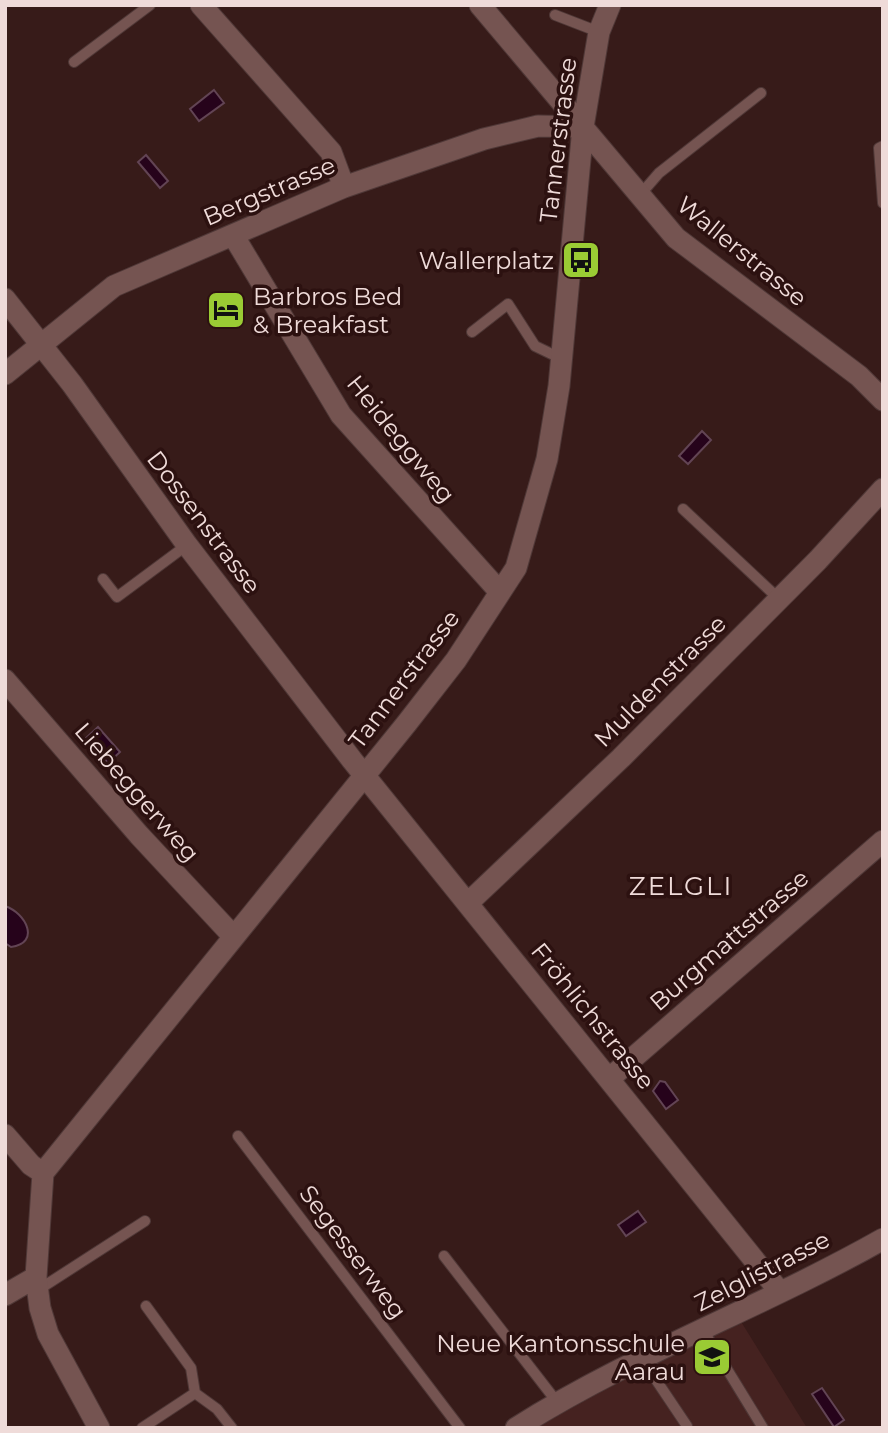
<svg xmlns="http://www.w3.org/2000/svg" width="888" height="1433" font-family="Montserrat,sans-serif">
<rect width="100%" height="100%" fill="#371b19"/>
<path fill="#452220" d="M 740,1320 L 807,1428 L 526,1428 Z"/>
<path fill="#26031b" stroke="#624454" stroke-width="2" d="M 214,90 L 224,103 L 199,121 L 190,109 Z
M 146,155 L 168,181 L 160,188 L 138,162 Z
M 702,431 L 711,440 L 688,464 L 679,456 Z
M 98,727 L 120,752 L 108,763 L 86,738 Z
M 5,906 C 26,913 41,943 11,947 L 5,943 Z
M 660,1081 L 665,1082 L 678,1100 L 666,1109 L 653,1091 Z
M 638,1211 L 646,1222 L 626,1236 L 618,1225 Z
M 822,1388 L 844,1420 L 834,1427 L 812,1394 Z"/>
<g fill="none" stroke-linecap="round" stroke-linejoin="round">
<defs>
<path id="lane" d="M 555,15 L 599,32
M 74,62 L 150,5
M 883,146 L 879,148 L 883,203
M 639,196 L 659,173 L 761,93
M 472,332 L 508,304 L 535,346 L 562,359
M 683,509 L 779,599
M 103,579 L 117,597 L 187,545
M 238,1136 L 460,1428
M 444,1256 L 557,1402
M 38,1290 L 145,1221
M 146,1306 L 191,1368 L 195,1393
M 703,1330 L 763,1428
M 642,1359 L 687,1426
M 142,1428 L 195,1393 L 217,1409 L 232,1428"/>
<path id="street" d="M 201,5 L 331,152 L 344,187
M 480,5 L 676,238 L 859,376 L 883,400
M 233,235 L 341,415 L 500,592
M 5,299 L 72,384 L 187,545 L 352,760 L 780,1292
M 5,374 L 114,286 L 344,187 L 484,139 L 538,126 L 583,127
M 5,680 L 139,835 L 233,936
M 468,903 L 621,758 L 818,560 L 883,489
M 610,1078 L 883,841
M 5,1135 L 31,1165 L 43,1173
M 5,1295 L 36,1277
M 99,1428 L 48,1334 L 40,1308 L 36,1277 L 43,1173 L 407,723 L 456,660 L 516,568 L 547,459 L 559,386 L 583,127 L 599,32 L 610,5
M 516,1428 C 633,1354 763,1307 883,1239"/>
</defs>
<use href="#lane" stroke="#4f3837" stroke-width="12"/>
<use href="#street" stroke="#4f3837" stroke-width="23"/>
<use href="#lane" stroke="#755451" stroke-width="10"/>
<use href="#street" stroke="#755451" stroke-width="21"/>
</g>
<defs>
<symbol id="bus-square" viewBox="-11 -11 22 22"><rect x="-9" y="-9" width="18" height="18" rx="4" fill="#9acb34" stroke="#2c1110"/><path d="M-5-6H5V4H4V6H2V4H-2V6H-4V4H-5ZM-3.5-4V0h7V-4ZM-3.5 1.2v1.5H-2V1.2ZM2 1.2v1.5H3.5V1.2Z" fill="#111"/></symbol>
<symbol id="hotel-square" viewBox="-11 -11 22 22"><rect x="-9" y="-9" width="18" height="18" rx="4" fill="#9acb34" stroke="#2c1110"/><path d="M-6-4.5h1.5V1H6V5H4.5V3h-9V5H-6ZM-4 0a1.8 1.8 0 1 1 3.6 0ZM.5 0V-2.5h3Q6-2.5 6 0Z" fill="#111"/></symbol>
<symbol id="school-square" viewBox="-11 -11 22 22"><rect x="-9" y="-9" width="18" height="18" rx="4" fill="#9acb34" stroke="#2c1110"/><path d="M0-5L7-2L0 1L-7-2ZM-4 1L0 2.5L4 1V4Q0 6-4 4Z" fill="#111"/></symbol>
</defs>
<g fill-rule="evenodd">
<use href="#bus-square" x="559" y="238" width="44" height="44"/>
<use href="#hotel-square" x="204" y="288" width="44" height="44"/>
<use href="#school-square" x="690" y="1335" width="44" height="44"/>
</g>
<g text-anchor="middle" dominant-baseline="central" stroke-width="7" stroke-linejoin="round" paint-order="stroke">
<g font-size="24" fill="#efdbd9" stroke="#2c1110">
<text transform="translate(558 140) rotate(-83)">Tannerstrasse</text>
<text transform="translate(269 191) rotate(-23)">Bergstrasse</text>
<text transform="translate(742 251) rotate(39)">Wallerstrasse</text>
<text transform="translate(401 439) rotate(51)">Heideggweg</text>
<text transform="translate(204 522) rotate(53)">Dossenstrasse</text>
<text transform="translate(404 679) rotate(-53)">Tannerstrasse</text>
<text transform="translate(660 681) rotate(-45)">Muldenstrasse</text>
<text transform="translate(137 792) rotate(49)">Liebeggerweg</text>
<text transform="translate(729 940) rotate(-41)">Burgmattstrasse</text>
<text transform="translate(593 1016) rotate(51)">Fröhlichstrasse</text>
<text transform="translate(353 1252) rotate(53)">Segesserweg</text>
<text transform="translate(762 1271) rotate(-27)">Zelglistrasse</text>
</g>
<g font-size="24" fill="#efdbd9" stroke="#2c1110" text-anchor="end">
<text x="554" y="260">Wallerplatz</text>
<text x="253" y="296" text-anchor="start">Barbros Bed<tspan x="253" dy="28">&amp; Breakfast</tspan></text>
<text x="685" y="1343">Neue Kantonsschule<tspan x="685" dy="28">Aarau</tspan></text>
</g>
<g font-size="26" letter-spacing="2" fill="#efdbd9" stroke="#2c1110">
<text x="681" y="886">ZELGLI</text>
</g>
</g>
<rect width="888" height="1433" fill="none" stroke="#efdbd9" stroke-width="14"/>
</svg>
